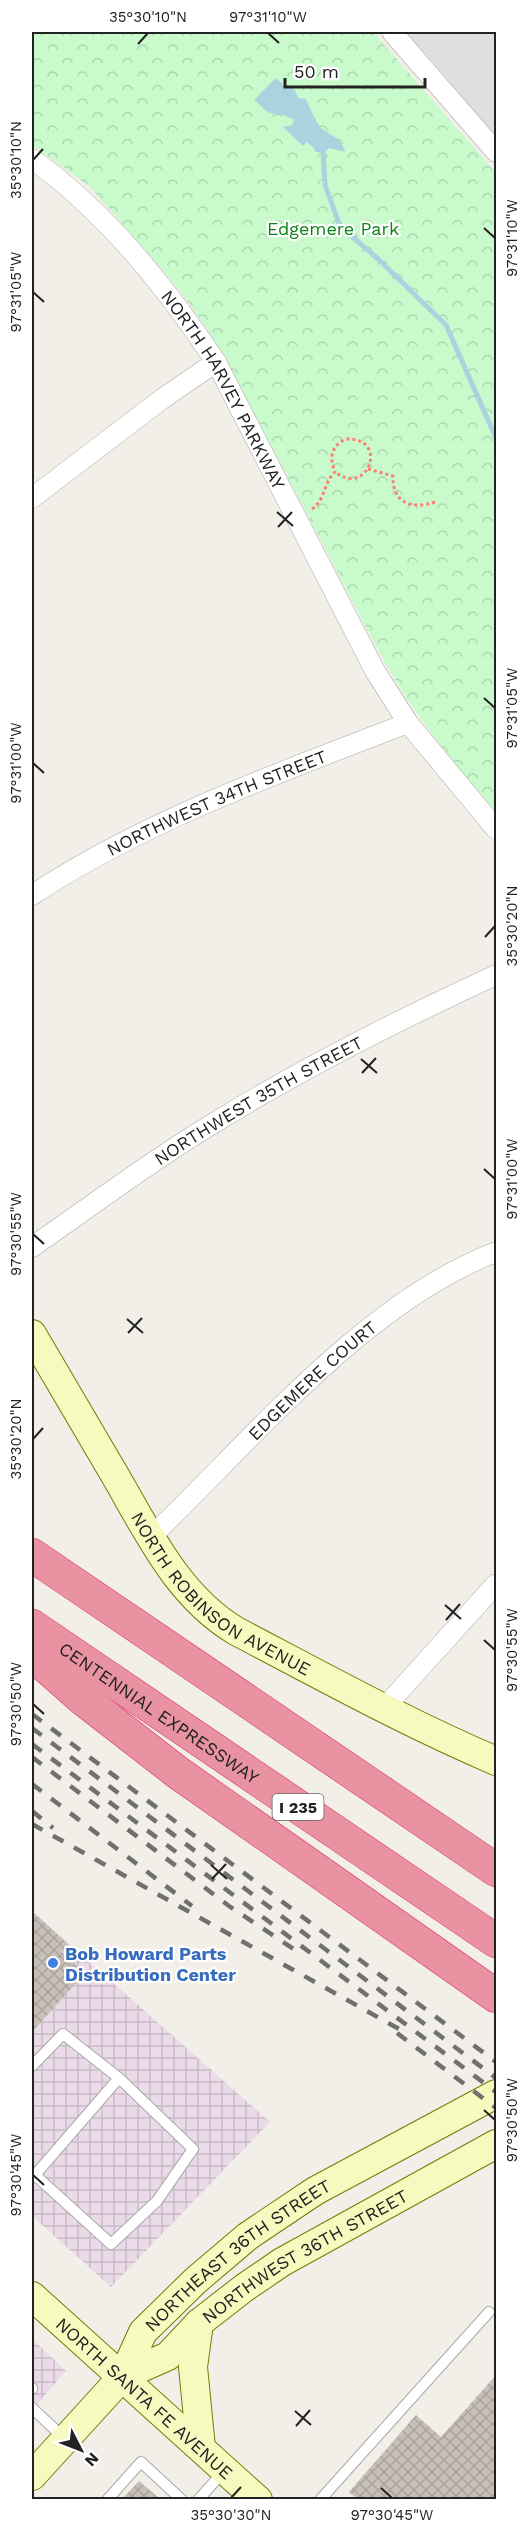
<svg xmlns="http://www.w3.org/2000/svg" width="528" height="2531" font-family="'Work Sans',sans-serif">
<defs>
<pattern id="industrial-grid" width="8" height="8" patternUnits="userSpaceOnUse" patternTransform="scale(1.5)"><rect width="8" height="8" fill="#ebdbe8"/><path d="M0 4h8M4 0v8" fill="none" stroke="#c9bcc7"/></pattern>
<pattern id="park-crowns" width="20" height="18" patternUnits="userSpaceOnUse" patternTransform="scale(1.5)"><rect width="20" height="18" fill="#c8facc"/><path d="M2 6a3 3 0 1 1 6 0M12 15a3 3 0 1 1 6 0" fill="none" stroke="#acd6af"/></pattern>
<pattern id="building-cross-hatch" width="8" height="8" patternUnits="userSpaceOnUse" patternTransform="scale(1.5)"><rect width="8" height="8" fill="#c7bfb8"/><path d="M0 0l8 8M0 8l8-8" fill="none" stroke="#aba49e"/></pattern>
</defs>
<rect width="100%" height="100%" fill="#f2efe9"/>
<path fill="#e0dfdf" d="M 405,32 L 496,32 L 496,136 L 433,62 Z"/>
<path fill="url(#industrial-grid)" d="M 32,1911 L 270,2122 L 111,2287 L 32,2216 Z
M 32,2339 L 66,2371 L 32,2410 Z"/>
<path fill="url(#park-crowns)" d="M 32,32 L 373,32 L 496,173 L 496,812 L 443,749 L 405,696 L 379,652 L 237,380 L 206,327 L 175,284 L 89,186 L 32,145 Z"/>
<path fill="#aad3df" d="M 276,78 L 285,86 L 288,85 L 295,90 L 298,98 L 306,99 C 308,105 318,125 321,128 C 331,136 342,138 345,152 L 329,148 L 325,152 L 315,152 L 314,148 L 307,142 L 303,146 L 283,127 L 292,125 L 294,120 L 282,114 L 277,116 L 275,114 C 263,113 263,105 254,100 Z"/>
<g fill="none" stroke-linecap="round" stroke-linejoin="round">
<path stroke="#aad3df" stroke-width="5" d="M 323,151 L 325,185 L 340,226 L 378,259 L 446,325 L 496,438"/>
</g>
<path fill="url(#building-cross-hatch)" d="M 32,1911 L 69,1945 L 62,1952 L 85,1973 L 32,2032 Z
M 496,2375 L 496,2499 L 357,2499 L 349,2492 L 416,2415 L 441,2437 Z
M 139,2481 L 160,2499 L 122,2499 Z"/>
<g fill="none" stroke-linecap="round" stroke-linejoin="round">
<defs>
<path id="lane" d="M 32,2066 L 63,2034 L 119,2078
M 32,2178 L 35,2175 L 119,2078 L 193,2149 L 157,2201 L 111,2244 L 35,2175
M 32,2388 L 32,2389
M 32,2408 L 64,2438
M 107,2500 L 141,2462 L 182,2500
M 198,2500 L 225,2470
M 320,2500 L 489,2312"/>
<g id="street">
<path d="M 392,32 L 496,152"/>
<path id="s1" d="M 32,159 C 106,212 165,286 216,362 L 375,671 L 408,723 L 496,829"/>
<path d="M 32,498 L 162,399 L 216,362"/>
<path id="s2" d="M 32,895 C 148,819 279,773 408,723"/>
<path id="s3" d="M 32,1247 C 90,1207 148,1163 209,1126 C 301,1069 398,1020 496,975"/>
<path id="s4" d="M 151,1537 C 251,1441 365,1302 496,1252"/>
<path d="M 385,1707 L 496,1584"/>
</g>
<g id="secondary">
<path id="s5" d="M 32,1334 C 60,1382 88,1429 116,1477 C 149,1534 178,1596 236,1631 C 322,1676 407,1723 496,1761"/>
<path id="s6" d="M 32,2296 L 258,2500"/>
<path d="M 199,2323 L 193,2367 L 201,2448"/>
<path id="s7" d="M 123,2376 L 168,2356 L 199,2323 L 244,2288 L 282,2262 L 496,2144"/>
<path id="s8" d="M 32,2476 L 123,2376 L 143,2332 L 195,2281 L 248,2236 L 315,2191 L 496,2094"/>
</g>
<g id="highway">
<path d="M 32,1555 L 496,1870"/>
<path id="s9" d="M 32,1626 L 496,1941"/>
<path d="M 32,1654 L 83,1699 L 177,1772 L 496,1996"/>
</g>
</defs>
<use href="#lane" stroke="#a9a9a9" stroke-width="12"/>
<use href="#street" stroke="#a9a9a9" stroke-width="21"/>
<use href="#secondary" stroke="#707d05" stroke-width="30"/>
<use href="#highway" stroke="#dc2a67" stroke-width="34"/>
<path stroke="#fa8072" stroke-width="3" stroke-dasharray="3 3" stroke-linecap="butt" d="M 368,469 L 393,476 C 392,503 412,510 435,502
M 312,509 C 326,499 323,483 335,472 C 329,457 331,446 346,439 C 390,437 368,498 335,472"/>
<use href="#lane" stroke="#fff" stroke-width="10"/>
<use href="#street" stroke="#fff" stroke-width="20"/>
<use href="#secondary" stroke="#f7fabf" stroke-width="28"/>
<use href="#highway" stroke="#e892a2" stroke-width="33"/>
<path stroke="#707070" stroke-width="4.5" stroke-dasharray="12 12" stroke-linecap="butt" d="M 32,1714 L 496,2062
M 32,1728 L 496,2078
M 32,1744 L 496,2092
M 32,1757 L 229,1906 L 298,1952
M 32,1784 L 192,1906
M 32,1811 L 53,1828
M 32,1824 L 408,2034
M 397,2033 L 496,2108"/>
</g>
<path fill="none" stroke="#222" stroke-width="2" d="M 268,33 L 279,43M 138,44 L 148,33M 33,160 L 43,149M 484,228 L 495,238M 33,292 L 44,302M 277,512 L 293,526M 278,527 L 292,512M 484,698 L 495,708M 33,763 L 44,773M 485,937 L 495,926M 361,1059 L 377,1073M 362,1073 L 376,1058M 484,1169 L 495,1179M 33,1234 L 44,1244M 127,1319 L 143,1333M 128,1333 L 142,1318M 33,1439 L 43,1428M 445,1605 L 461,1619M 446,1620 L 460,1604M 484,1640 L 495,1650M 33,1704 L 44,1714M 211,1865 L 227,1879M 212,1879 L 226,1864M 484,2110 L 495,2120M 33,2175 L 44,2185M 295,2411 L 311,2425M 296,2426 L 310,2410M 381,2488 L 392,2498M 231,2498 L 241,2487"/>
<circle fill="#3f7fe0" stroke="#fff" stroke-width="2" cx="53" cy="1963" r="6"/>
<g text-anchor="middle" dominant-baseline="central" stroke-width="4.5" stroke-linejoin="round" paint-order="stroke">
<rect fill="#fff" stroke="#646464" stroke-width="1.5" x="272.5" y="1794" width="51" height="26" rx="4.5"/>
<g font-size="16" font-weight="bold" fill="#222">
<text x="298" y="1807">I 235</text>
</g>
<g font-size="18" fill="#0c8416" stroke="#fff">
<text x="333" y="228">Edgemere Park</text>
</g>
<g font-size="18" fill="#222" stroke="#fff">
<text stroke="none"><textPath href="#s1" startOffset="303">NORTH HARVEY PARKWAY</textPath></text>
<text stroke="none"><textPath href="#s2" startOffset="207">NORTHWEST 34TH STREET</textPath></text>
<text stroke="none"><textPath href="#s3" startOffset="270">NORTHWEST 35TH STREET</textPath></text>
<text stroke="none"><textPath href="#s4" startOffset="225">EDGEMERE COURT</textPath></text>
<text stroke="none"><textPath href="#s5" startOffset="327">NORTH ROBINSON AVENUE</textPath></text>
<text stroke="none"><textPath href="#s9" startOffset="154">CENTENNIAL EXPRESSWAY</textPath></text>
<text stroke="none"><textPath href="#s7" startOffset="220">NORTHWEST 36TH STREET</textPath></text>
<text stroke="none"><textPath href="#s8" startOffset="306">NORTHEAST 36TH STREET</textPath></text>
<text stroke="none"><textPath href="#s6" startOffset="152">NORTH SANTA FE AVENUE</textPath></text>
</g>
<g font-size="18" font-weight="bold" fill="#366cbe" stroke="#fff" text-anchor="start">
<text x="65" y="1953">Bob Howard Parts<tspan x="65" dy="21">Distribution Center</tspan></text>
</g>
</g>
<rect width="528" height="2531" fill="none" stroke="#ffffff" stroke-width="66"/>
<g transform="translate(81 2450) rotate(132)" stroke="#ffffff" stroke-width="4.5" paint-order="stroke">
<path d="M0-4.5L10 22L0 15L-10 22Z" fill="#222222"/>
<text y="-9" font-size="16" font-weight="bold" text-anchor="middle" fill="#222222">N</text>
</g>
<path d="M285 78v9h140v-9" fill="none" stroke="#222222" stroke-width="3"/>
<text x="294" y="78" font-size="18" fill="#222222" stroke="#ffffff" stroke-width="4.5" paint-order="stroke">50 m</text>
<rect x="33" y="33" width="462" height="2465" fill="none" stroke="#222" stroke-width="2"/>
<g font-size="15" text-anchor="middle" fill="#222">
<text x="148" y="22">35°30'10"N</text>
<text x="268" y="22">97°31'10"W</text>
<text transform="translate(16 160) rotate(-90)" y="5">35°30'10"N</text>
<text transform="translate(512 238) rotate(-90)" y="5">97°31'10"W</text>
<text transform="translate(16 292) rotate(-90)" y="5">97°31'05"W</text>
<text transform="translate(512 708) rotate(-90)" y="5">97°31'05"W</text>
<text transform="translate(16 763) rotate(-90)" y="5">97°31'00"W</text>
<text transform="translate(512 926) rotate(-90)" y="5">35°30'20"N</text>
<text transform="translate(512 1179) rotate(-90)" y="5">97°31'00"W</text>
<text transform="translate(16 1234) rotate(-90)" y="5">97°30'55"W</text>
<text transform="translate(16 1439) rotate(-90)" y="5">35°30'20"N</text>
<text transform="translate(512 1650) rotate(-90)" y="5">97°30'55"W</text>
<text transform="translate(16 1704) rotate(-90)" y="5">97°30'50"W</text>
<text transform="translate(512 2120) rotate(-90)" y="5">97°30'50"W</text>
<text transform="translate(16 2175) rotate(-90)" y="5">97°30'45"W</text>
<text x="231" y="2520">35°30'30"N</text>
<text x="392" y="2520">97°30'45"W</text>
</g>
</svg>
